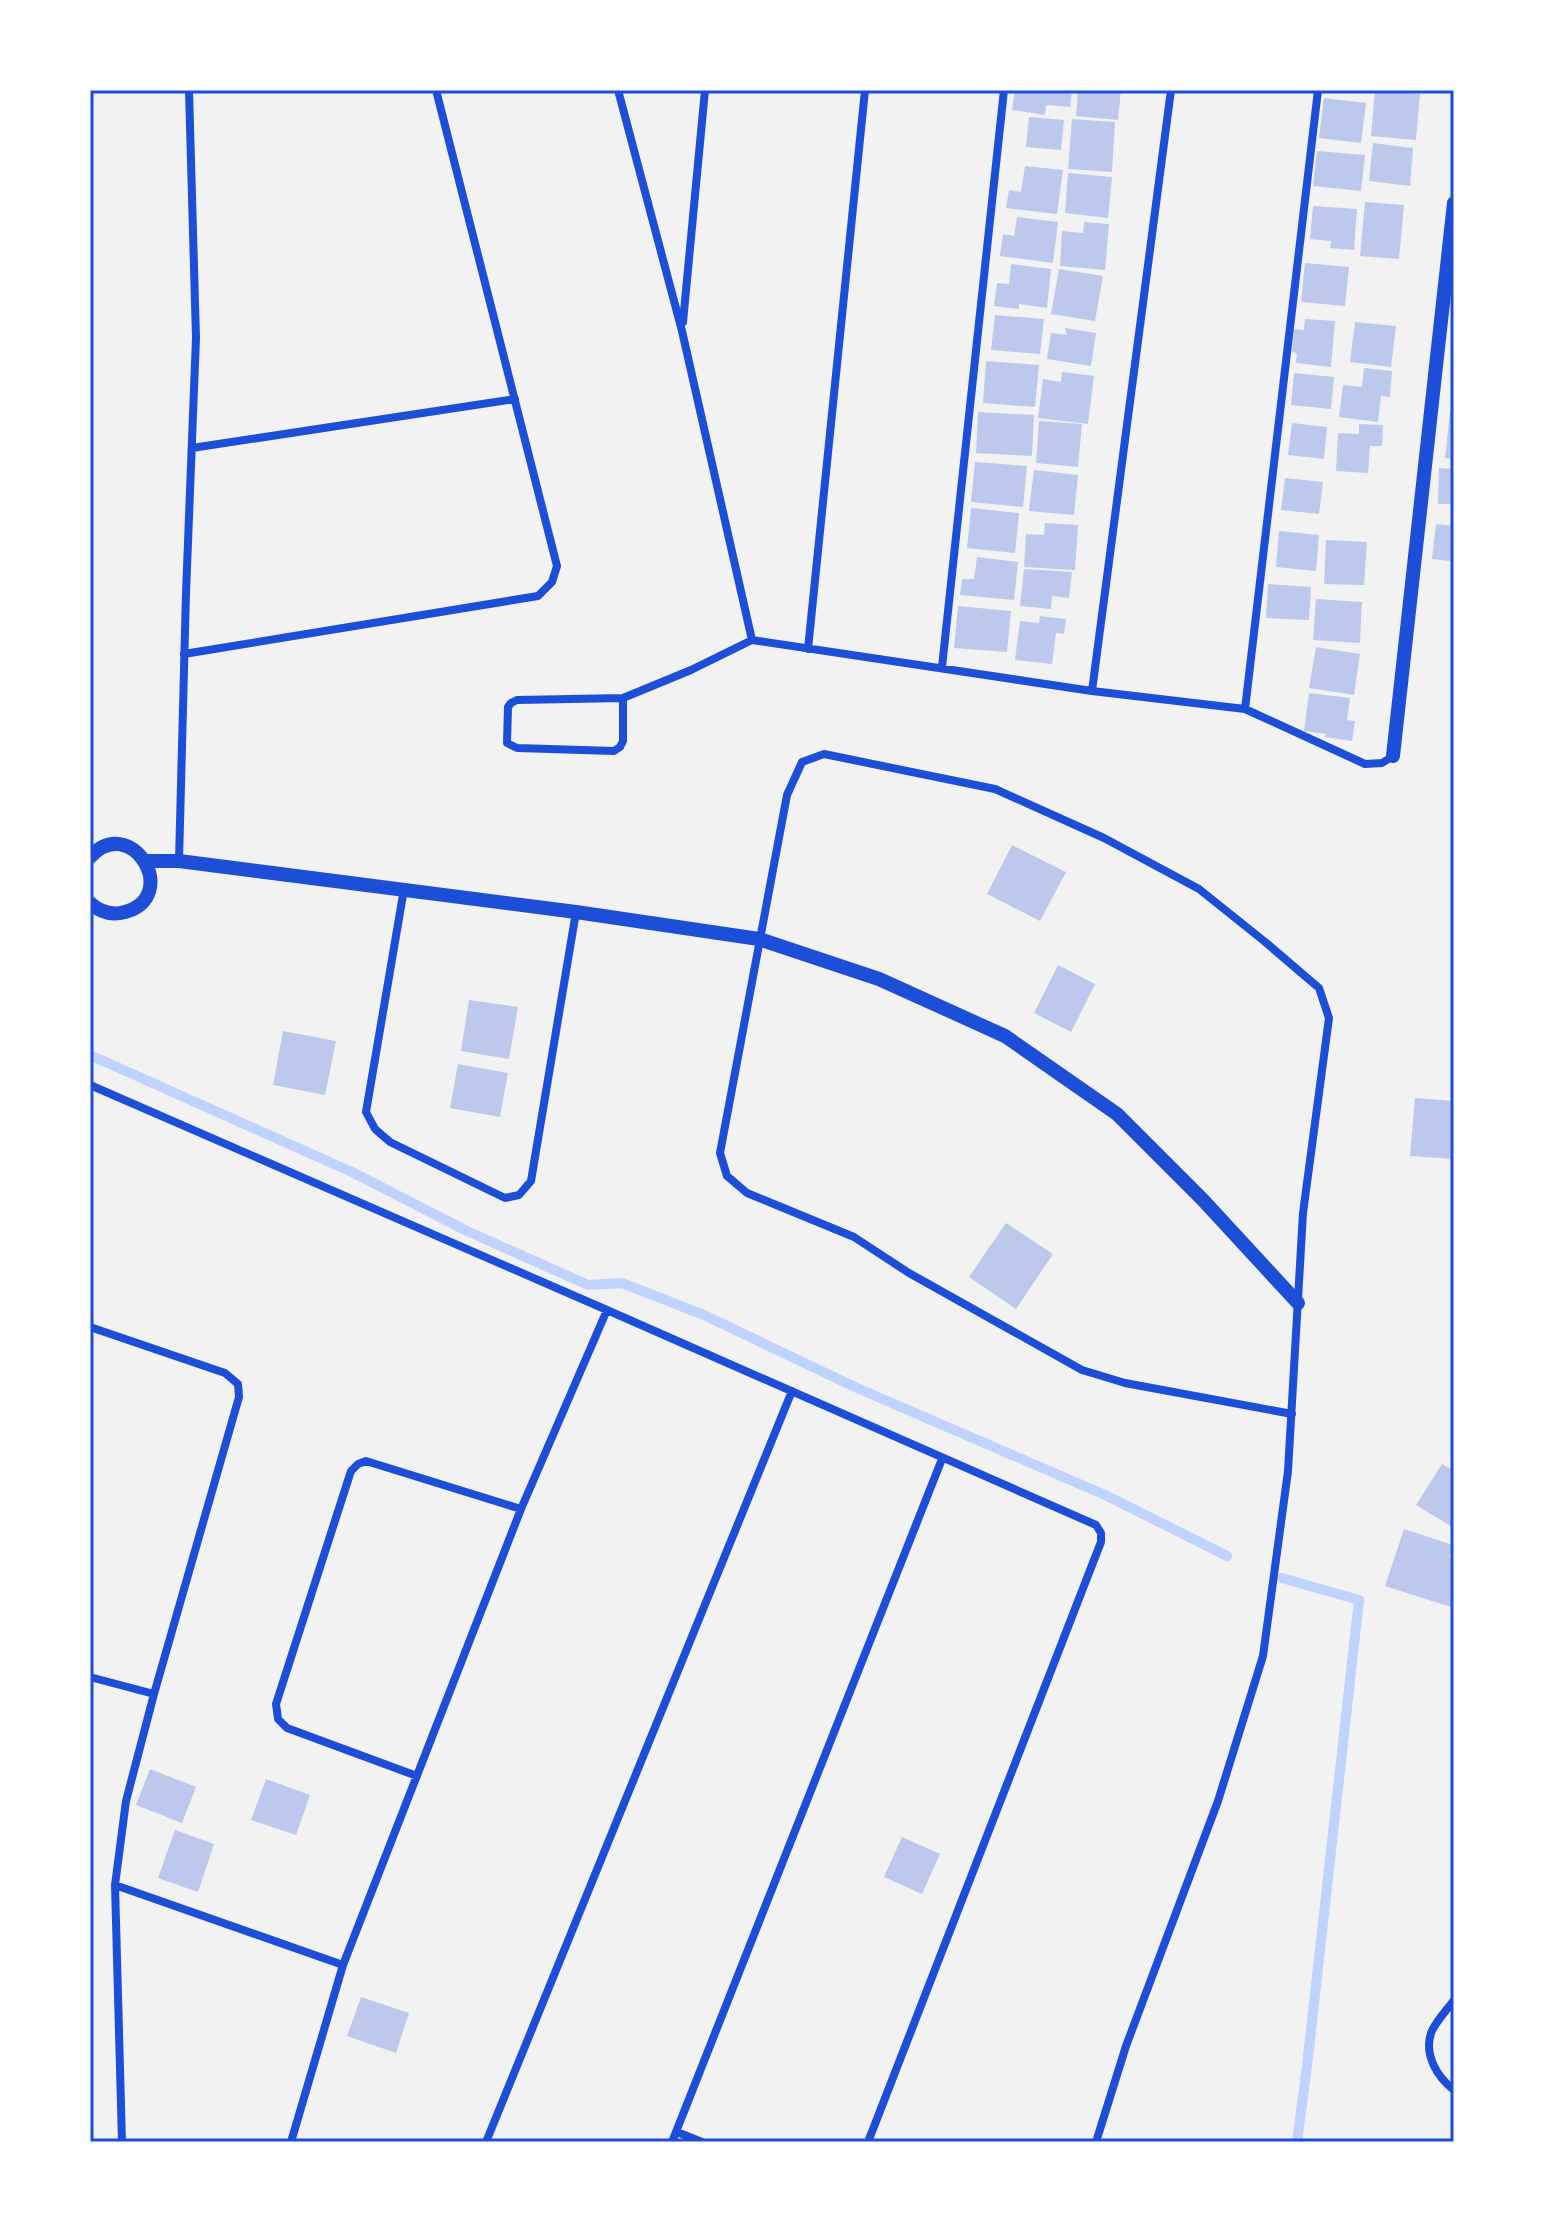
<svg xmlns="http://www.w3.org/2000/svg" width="1544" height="2232" font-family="'Public Sans',sans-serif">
<rect width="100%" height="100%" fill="#f2f2f2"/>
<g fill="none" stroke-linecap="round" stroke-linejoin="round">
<path stroke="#bfd3fe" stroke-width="10" d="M 90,1055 L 354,1173 L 467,1231 L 588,1285 L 622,1283 L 704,1315 L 857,1388 L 1105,1495 L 1227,1556
M 1282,1578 L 1359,1600 L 1307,2066 L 1297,2142"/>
</g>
<path fill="#bdc9ec" d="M 1015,90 L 1072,90 L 1070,107 L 1046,105 L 1045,115 L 1012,110 Z
M 1078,90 L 1121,90 L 1118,120 L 1076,116 Z
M 1375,90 L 1420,94 L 1416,140 L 1371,136 Z
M 1324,98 L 1366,103 L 1361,143 L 1319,138 Z
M 1029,117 L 1064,120 L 1061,150 L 1026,147 Z
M 1072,119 L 1115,122 L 1112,172 L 1068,169 Z
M 1373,143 L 1413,148 L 1410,186 L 1369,181 Z
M 1317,151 L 1365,155 L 1361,191 L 1313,186 Z
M 1025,166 L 1063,170 L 1057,214 L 1006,208 L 1009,190 L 1021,192 Z
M 1068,173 L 1112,177 L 1108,218 L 1065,213 Z
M 1365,202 L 1404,205 L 1399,259 L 1360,256 Z
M 1313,206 L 1357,209 L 1354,250 L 1330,248 L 1331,241 L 1310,239 Z
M 1017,217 L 1058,222 L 1053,263 L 1000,256 L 1003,234 L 1014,236 Z
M 1084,222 L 1109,224 L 1105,270 L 1060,266 L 1062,231 L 1083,233 Z
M 1305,263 L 1349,267 L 1345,306 L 1301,302 Z
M 1011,264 L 1051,269 L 1047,308 L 1019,304 L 1019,309 L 994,306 L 997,283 L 1009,284 Z
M 1059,269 L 1103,276 L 1095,321 L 1051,314 Z
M 995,315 L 1044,319 L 1040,354 L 991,350 Z
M 1305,319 L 1335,321 L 1331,367 L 1296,363 L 1297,354 L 1292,351 L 1294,329 L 1304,330 Z
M 1355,322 L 1396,326 L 1391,367 L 1350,362 Z
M 1065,328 L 1096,333 L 1091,366 L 1047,359 L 1051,333 L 1067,335 Z
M 986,361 L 1039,365 L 1035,407 L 983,403 Z
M 1364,368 L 1392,371 L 1390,397 L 1381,396 L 1378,422 L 1339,417 L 1343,385 L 1362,387 Z
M 1062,372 L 1094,376 L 1088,424 L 1038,418 L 1043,379 L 1061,382 Z
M 1294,373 L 1334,377 L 1331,409 L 1291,405 Z
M 978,412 L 1034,415 L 1032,456 L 976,453 Z
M 1450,412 L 1454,412 L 1454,459 L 1445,458 Z
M 1039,421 L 1082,424 L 1078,467 L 1036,463 Z
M 1292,423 L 1327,427 L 1324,459 L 1288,455 Z
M 1359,424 L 1383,425 L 1382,446 L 1370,446 L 1368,473 L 1336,471 L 1338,433 L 1359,434 Z
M 975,462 L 1027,466 L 1023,507 L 971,502 Z
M 1439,468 L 1454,469 L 1454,504 L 1438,504 Z
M 1034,470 L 1078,475 L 1074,515 L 1029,511 Z
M 1285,478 L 1323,482 L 1319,514 L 1281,510 Z
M 971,508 L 1019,513 L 1015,553 L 967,548 Z
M 1045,523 L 1078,525 L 1075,570 L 1024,567 L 1026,534 L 1044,535 Z
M 1436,524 L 1454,526 L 1454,571 L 1450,561 L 1432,559 Z
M 1279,531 L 1319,535 L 1316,571 L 1276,567 Z
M 1326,540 L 1367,542 L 1364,585 L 1324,584 Z
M 977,557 L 1018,562 L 1014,600 L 960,595 L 962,579 L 974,579 Z
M 1024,569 L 1072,572 L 1069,598 L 1052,596 L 1051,609 L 1020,606 Z
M 1268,584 L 1311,587 L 1309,620 L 1266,618 Z
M 1316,599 L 1362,602 L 1360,643 L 1313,640 Z
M 958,606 L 1011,611 L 1007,652 L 954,648 Z
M 1040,616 L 1066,619 L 1064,634 L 1056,633 L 1052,664 L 1015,660 L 1020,621 L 1039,623 Z
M 1316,647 L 1360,654 L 1354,695 L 1309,688 Z
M 1309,693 L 1350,698 L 1347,720 L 1355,721 L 1352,741 L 1325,737 L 1326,734 L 1304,731 Z
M 1012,845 L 1066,872 L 1040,921 L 987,894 Z
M 1058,965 L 1095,984 L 1071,1032 L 1034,1013 Z
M 469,1000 L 518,1007 L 509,1059 L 461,1051 Z
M 283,1031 L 336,1041 L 325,1095 L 273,1085 Z
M 458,1064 L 508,1073 L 500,1117 L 450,1108 Z
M 1415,1098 L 1454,1101 L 1454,1159 L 1410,1156 Z
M 1006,1223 L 1053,1254 L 1016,1309 L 969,1277 Z
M 1442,1464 L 1454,1471 L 1454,1528 L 1416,1505 Z
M 1404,1529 L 1453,1545 L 1449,1557 L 1454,1558 L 1454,1608 L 1385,1586 Z
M 150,1769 L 196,1787 L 182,1823 L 136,1805 Z
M 266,1779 L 310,1795 L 296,1835 L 251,1820 Z
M 175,1830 L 214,1844 L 198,1892 L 158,1878 Z
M 902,1837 L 940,1854 L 922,1894 L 884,1877 Z
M 361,1997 L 409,2013 L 396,2053 L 347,2036 Z"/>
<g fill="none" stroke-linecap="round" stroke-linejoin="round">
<path stroke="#1d4ed8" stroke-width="8" d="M 618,90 L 682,331 L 752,640
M 683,322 L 705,90
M 192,448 L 515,399
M 808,649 L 865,90
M 184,654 L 538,596 L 552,582 L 557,566 L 436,90
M 942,667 L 1004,90
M 1092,691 L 1171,90
M 623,698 L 623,741 L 620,747 L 614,751 L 517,748 L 507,743 L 508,707 L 511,703 L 517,700 L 623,698 L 691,670 L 752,640 L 1092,691 L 1245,709 L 1365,764 L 1382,763 L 1393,756
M 1245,709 L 1318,90
M 179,861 L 186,593 L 196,338 L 189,90
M 404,889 L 366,1112 L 375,1129 L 390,1142 L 505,1198 L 519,1195 L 531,1181 L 576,912
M 90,1085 L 607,1310
M 90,1327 L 225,1373 L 238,1384 L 239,1397 L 154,1694 L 126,1801 L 115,1885 L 122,2142
M 90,1677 L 154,1694
M 417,1776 L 287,1728 L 278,1719 L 276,1704 L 351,1471 L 358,1464 L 366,1461 L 521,1509
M 115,1885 L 343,1965 L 291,2142
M 343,1965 L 521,1509 L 607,1310 L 1096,1525 L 1101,1533 L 1101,1542 L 868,2142
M 1454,2000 C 1447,2010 1435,2022 1431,2033 C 1424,2055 1437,2077 1454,2090
M 677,2132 L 702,2142
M 486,2142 L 792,1391
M 672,2142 L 942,1459
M 1096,2142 L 1126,2046 L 1218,1801 L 1263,1656 L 1288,1471 L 1303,1213 L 1329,1018 L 1319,988 L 1264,941 L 1199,889 L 1104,838 L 995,789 L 824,754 L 802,762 L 787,795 L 720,1153 L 727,1176 L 747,1193 L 854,1237 L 909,1273 L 1082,1370 L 1125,1383 L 1292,1414"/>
<path stroke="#1d4ed8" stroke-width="14" d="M 1393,756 L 1454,203
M 90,857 C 131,812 182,896 125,912 C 111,916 100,912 90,903
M 146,861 L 179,861 L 576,912 L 759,939 L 879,979 L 1005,1036 L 1117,1114 L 1203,1200 L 1298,1303"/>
</g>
<rect width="1544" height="2232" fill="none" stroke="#ffffff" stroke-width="184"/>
<rect x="92" y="92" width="1360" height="2048" fill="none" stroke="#1d4ed8" stroke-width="3"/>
</svg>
